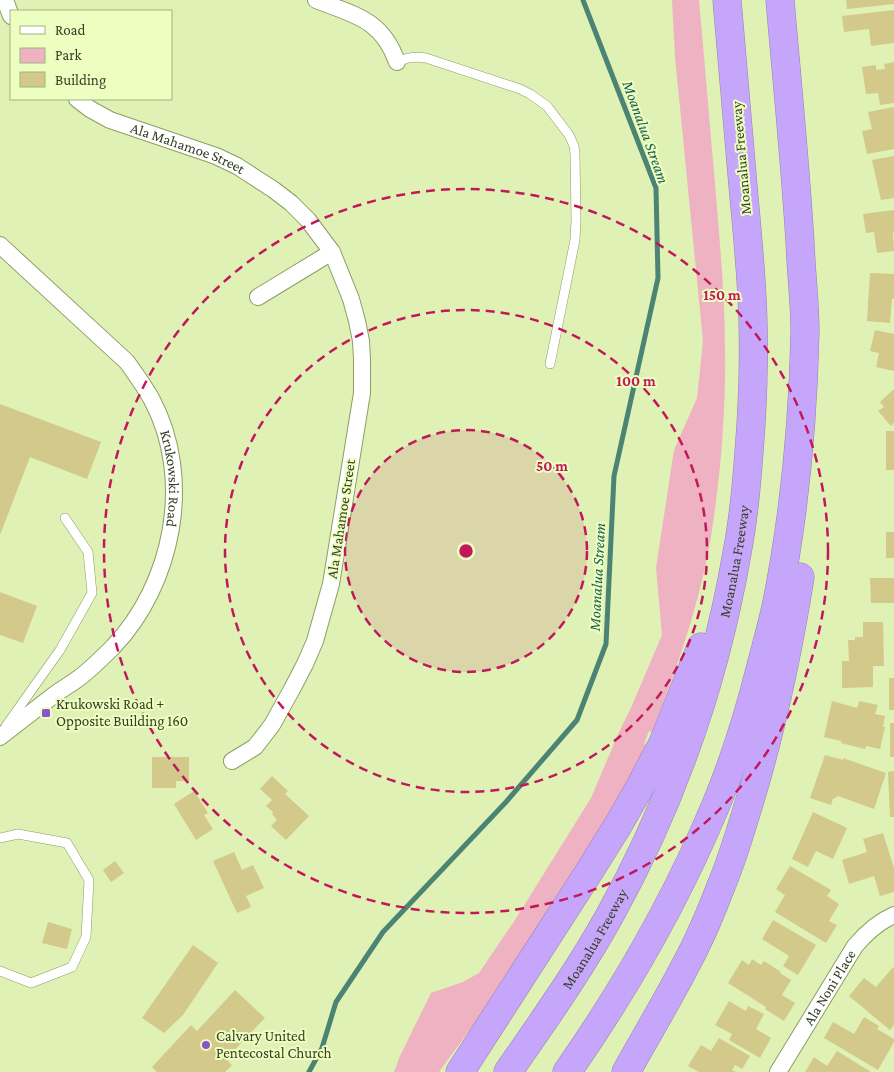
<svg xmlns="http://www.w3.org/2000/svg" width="894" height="1072" font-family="'Crimson Pro',serif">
<rect width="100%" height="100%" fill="#dff1b5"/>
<path fill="#eeb2c2" d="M 672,0 L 699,0 C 705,65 710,130 716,195 C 720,246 725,298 725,349 C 726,410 721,470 712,530 C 701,600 678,666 652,732 L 649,731 L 644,744 L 646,745 L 635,769 L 594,842 L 485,1009 L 439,1072 L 394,1072 L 400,1056 L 431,993 L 463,982 L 479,973 L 515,920 L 591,798 L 619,732 L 630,710 L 662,635 L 656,568 L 674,450 L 697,398 L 703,341 L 675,57 Z"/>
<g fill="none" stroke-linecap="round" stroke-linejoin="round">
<path stroke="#4b8473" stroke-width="5" d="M 309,1072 L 322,1048 L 336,1002 L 383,932 L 506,802 L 577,720 L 606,644 L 614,476 L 658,278 L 656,188 L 583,0"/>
</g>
<path fill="#d2c98b" d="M 846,0 L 894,0 L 894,4 L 847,9 Z
M 894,10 L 894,43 L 871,46 L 869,29 L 844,32 L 842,16 Z
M 894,62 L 894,103 L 880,105 L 878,93 L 866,94 L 862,67 L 876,65 L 876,70 L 885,69 L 884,64 Z
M 894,107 L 894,149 L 867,154 L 862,131 L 872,129 L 868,112 Z
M 894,156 L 894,198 L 881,200 L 872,160 Z
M 894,210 L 894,232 L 893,232 L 894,251 L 877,253 L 874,232 L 866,233 L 863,214 Z
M 870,273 L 894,274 L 894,299 L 892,299 L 890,323 L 867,321 Z
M 875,330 L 894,334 L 894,371 L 876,367 L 879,353 L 870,351 Z
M 894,389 L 894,423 L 891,426 L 878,411 L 884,407 L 880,402 Z
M 0,404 L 101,442 L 87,479 L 30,457 L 0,535 Z
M 886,431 L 894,431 L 894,470 L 886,470 Z
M 886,532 L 894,532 L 894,558 L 886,558 Z
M 870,578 L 894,578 L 894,603 L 871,603 Z
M 0,592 L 37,606 L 23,643 L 0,635 Z
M 863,622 L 883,622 L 884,666 L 873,666 L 873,687 L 842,688 L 842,661 L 849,661 L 848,640 L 855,640 L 855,637 L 863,637 Z
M 889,678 L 894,678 L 894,710 L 889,710 Z
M 832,701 L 857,708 L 859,701 L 878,705 L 875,714 L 885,716 L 883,727 L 885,727 L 880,749 L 866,746 L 865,749 L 841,743 L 841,741 L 824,737 Z
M 890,723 L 894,723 L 894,757 L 890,757 Z
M 825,755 L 843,760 L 843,758 L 886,773 L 874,809 L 838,796 L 833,799 L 831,805 L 810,798 Z
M 152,757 L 189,757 L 189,781 L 176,781 L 176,788 L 152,788 Z
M 894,771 L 894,817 L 890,817 L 888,772 Z
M 272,776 L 288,791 L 285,794 L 309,816 L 286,840 L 271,826 L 277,820 L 272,814 L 273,812 L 266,806 L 272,800 L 260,789 Z
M 194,791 L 208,813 L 204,815 L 213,829 L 196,840 L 174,804 Z
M 813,812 L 847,828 L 833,859 L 816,851 L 808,867 L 792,859 Z
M 883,833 L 894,868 L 894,892 L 880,896 L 874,876 L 849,884 L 842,860 L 867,852 L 863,839 Z
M 234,852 L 242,870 L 253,865 L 264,888 L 246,896 L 251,907 L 237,913 L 213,861 Z
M 115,861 L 124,873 L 111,882 L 103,870 Z
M 790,866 L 831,890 L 827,896 L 839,904 L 829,921 L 837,925 L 826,943 L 775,912 L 785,895 L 776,889 Z
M 773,920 L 816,945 L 798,975 L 783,966 L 789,956 L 762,939 Z
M 48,922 L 72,929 L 67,949 L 42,943 Z
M 193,945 L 218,963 L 183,1015 L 164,1033 L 142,1018 Z
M 752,959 L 761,965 L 764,961 L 781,972 L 780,973 L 791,980 L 782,995 L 795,1003 L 784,1021 L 765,1009 L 766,1007 L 728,983 L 742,960 L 749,965 Z
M 893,967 L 894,968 L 894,1025 L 890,1030 L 849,996 L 864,978 L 876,987 Z
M 235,990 L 265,1018 L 226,1059 L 232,1065 L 225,1072 L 157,1072 L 152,1067 L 191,1025 L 197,1031 Z
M 729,1001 L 746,1011 L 748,1006 L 764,1014 L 756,1029 L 771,1038 L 760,1058 L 729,1040 L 732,1034 L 715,1025 Z
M 864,1017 L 879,1026 L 877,1029 L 894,1039 L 894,1042 L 878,1070 L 824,1038 L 833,1022 L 854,1034 Z
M 719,1038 L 750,1056 L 742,1069 L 735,1065 L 732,1070 L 736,1072 L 699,1072 L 688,1066 L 701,1045 L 711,1051 Z
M 837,1051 L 871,1072 L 805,1072 L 814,1057 L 827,1066 Z"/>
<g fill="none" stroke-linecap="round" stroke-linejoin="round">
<defs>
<path id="lane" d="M 397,62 C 407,57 415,56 426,58 L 520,89 L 530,94 L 547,106 L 569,135 L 574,146 L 575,154 L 576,220 L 575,240 L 550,364
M 6,726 L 60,650 L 92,593 L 88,552 L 65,518
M 0,838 L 18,834 L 67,843 L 89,880 L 86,937 L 72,967 L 31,983 L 0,971"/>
<g id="street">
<path d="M 5,0 L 11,16"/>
<path d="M 316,0 C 354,15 382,19 397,62"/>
<path id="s1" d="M 77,99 L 90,109 L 110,120 L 216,156 L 237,166 L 274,190 L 291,203 L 308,220 L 332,252 L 351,299 L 357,321 L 361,341 L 362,359 L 362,393 L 331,584 L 320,623 L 315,641 L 305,664 L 292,689 L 272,725 L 255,747 L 232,761"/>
<path id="s2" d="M 0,245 L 127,362 C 136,375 145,387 152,400 C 194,479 173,584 113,647 C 102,658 91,669 79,678 C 71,684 62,689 54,695 C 36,709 18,723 0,737"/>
<path d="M 258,297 L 332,252"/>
<path id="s3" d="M 778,1072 L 855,946 C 866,933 878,922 894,915"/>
</g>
<g id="highway">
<path d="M 460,1072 L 587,875 L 617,827 L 640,787 L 663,743 L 701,647"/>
<path id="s4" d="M 508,1072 C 544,1020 579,971 610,915 C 672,803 715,680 737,553 C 745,511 748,467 751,424 C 753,390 754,356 753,322 C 752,277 747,231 743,186 C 738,124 732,62 727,0"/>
<path d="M 567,1072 C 625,989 676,900 715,807 C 735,760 750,710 762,662 C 767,643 772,625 776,607 C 794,518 803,423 805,332 C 805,302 801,272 800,242 C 795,161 787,81 780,0"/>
<path d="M 626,1072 C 649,1031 673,991 694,949 C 704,929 713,907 721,886 C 733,858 741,829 750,800 C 772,727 788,652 800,577"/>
</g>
</defs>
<use href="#lane" stroke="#8d9d64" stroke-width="10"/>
<use href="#street" stroke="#8d9d64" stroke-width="18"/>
<use href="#highway" stroke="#9481b0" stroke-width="29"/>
<use href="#lane" stroke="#fff" stroke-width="9"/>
<use href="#street" stroke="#fff" stroke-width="16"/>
<use href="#highway" stroke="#c6a6fb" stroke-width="28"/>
</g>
<circle cx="466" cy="551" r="121" fill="#c2185b" fill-opacity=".12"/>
<g fill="none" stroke="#c2185b" stroke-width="2.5" stroke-dasharray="9 6">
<circle cx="466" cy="551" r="121"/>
<circle cx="466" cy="551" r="241"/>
<circle cx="466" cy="551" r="362"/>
</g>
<g fill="#8a55cd" stroke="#edfec1" stroke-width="2">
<rect x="41" y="708" width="10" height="10" rx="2.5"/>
<circle cx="206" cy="1045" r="5"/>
</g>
<g text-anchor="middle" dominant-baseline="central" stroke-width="4" stroke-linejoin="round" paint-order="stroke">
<g font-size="15" fill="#363d25" stroke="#edfec1">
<text stroke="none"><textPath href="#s1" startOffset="122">Ala Mahamoe Street</textPath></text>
<text transform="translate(741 158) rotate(-95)">Moanalua Freeway</text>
<text stroke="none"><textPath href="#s2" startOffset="300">Krukowski Road</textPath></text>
<text transform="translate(341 519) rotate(-81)">Ala Mahamoe Street</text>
<text stroke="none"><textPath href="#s4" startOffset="564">Moanalua Freeway</textPath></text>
<text stroke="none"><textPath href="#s4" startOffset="159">Moanalua Freeway</textPath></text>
<text stroke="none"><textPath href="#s3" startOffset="99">Ala Noni Place</textPath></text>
</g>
<g font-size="15" fill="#363d25" stroke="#edfec1" text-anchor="start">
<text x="56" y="704">Krukowski Road +<tspan x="56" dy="17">Opposite Building 160</tspan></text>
<text x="216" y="1036">Calvary United<tspan x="216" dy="17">Pentecostal Church</tspan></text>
</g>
<g font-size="16" font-style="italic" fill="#1c5d53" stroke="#edfec1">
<text transform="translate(646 132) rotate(70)">Moanalua Stream</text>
<text transform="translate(597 577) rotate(-87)">Moanalua Stream</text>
</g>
</g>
<circle cx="466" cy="551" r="8" fill="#c2185b" stroke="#edfec1" stroke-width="2.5"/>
<g font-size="15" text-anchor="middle" font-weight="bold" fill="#c2185b" stroke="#edfec1" stroke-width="4" stroke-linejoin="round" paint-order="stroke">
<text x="722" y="300">150 m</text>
<text x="636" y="386">100 m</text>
<text x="552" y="471">50 m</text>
</g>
<rect x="10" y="10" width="162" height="90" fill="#edfec1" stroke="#a4b183"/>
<rect x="20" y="26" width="25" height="8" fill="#ffffff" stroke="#a4b183"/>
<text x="55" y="35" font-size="15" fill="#363d25">Road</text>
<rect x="20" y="48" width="25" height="15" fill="#eeb2c2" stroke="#a4b183"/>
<text x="55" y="60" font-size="15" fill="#363d25">Park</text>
<rect x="20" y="72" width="25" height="15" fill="#d2c98b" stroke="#a4b183"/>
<text x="55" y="85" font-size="15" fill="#363d25">Building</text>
</svg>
